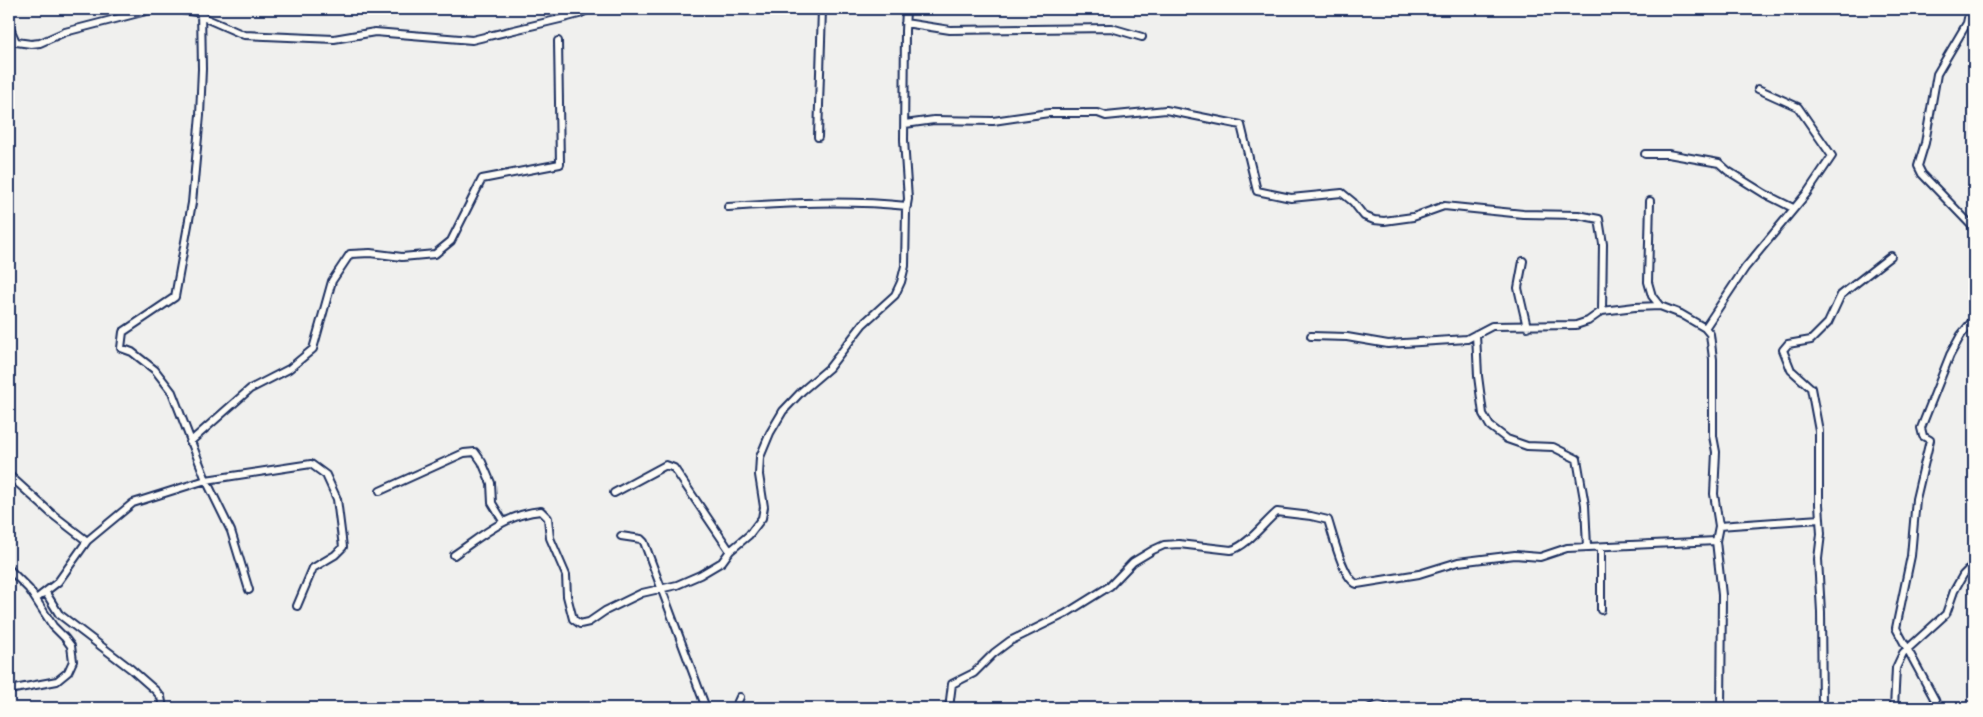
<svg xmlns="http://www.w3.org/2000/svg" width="1983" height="717" font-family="'Playpen Sans',sans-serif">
<rect width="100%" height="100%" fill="#f0f0ee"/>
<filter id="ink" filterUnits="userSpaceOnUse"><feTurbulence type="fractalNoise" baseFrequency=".02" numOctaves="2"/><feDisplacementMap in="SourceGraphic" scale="10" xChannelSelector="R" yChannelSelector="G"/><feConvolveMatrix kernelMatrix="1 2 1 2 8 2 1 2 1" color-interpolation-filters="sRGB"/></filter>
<g filter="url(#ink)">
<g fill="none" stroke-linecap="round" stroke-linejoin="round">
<defs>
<path id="minor" d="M 201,9 L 202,69 L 200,115 L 192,203 L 175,297 L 123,332 L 121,348 L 132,352 L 155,370 L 172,392 L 206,480 L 231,531 L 249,590
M 1970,9 L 1967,23 L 1937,74 L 1925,143 L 1918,166 L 1922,174 L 1971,225 L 1974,231
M 905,23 L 950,30 L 1111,28 L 1142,37
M 9,26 L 16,42 L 31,44 L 40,43 L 65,32 L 150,10 L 182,10 L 202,13 L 205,18 L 244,35 L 334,39 L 375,32 L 472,40 L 560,19 L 579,14 L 589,9
M 905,124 L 934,120 L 993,121 L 1049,113 L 1098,113 L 1106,116 L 1166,110 L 1241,125 L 1257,191 L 1291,198 L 1342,193 L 1353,202 L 1364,216 L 1374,220 L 1384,221 L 1413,217 L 1444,206 L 1523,214 L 1578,215 L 1599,219 L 1603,244 L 1602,311
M 818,137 L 822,9
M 1645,154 L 1668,154 L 1719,163 L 1728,171 L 1765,194 L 1793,208
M 1650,201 L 1648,282 L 1652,296 L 1660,306 L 1681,314 L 1705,328 L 1710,334 L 1713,359 L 1713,436 L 1716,452 L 1714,494 L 1719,526
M 728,207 C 788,203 848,200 907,206
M 1523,261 L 1518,288 L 1527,327
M 1705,328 L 1745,268 L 1807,193 L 1832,156 L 1798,107 L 1758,89
M 1476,334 L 1478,376 L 1483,414 L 1490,426 L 1507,439 L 1527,446 L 1553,447 L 1577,459 L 1585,505 L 1587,547
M 1311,336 L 1347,337 L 1388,344 L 1467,339 L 1492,326 L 1576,325 L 1588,321 L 1602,311 L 1635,307 L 1660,306
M 190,442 L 250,389 L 289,369 L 313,349 L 332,281 L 350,254 L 370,253 L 402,257 L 435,254 L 451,241 L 482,179 L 560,164 L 558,41
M 9,475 L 52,514 L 87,541
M 380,491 L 464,453 L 475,452 L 482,462 L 491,483 L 492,503 L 503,521
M 614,493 L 666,465 L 674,468 L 730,551
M 621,536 L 641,539 L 644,542 L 706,708
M 1601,547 L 1601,610
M 454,555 C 482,536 506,514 541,511 L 548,518 L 550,538 L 566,575 L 567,596 L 573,619 L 580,624 L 589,622 L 605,611 L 642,593 L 677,585 L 700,575 L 722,562 L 730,551 L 749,535 L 762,518 L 764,507 L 759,475 L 760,457 L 770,433 L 783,411 L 802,391 L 829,368 L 863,324 L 895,295 L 901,282 L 905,266 L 906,210 L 908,199 L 904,140 L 905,31 L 906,9
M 9,569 L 29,589 L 53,626 L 65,638 L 71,646 L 73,661 L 68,672 L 57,681 L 9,690
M 46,593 L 59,614 L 131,669 L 156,691 L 161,697 L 163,708
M 36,599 L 58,582 L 87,541 L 133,503 L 206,480 L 311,464 L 326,475 L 337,499 L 343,547 L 335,555 L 313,568 L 297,606
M 735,708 L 740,697
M 949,708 L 952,684 L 974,673 L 994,653 L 1010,641 L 1065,614 L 1110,586 L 1133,562 L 1153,550 L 1164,545 L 1179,544 L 1231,550 C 1246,547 1264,523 1277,512 L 1311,516 L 1328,520 C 1333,535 1343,579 1357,584 L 1419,574 L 1458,562 L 1515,555 L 1540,557 L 1567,548 L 1716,541
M 1370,708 L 1379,705 L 1387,708
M 1721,708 L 1722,595 L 1716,541 L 1719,526 L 1820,519
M 1822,708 L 1821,612 L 1818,559 L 1821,534 L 1819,504 L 1819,431 L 1811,388 L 1791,370 L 1783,350 L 1788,344 L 1811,340 L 1828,323 L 1841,295 L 1891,256
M 1894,708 L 1896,668 L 1903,653 L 1946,614 L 1954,591 L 1963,575 L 1974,564
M 1938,708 L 1935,700 L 1896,628 L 1911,556 L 1916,499 L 1930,440 L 1923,436 L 1921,428 L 1950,355 L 1961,335 L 1974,319"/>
</defs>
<use href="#minor" stroke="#1b2f5e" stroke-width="10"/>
<use href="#minor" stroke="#fdfcf7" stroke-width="6"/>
</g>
</g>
<rect width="1983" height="717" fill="none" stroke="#fdfcf7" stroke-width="30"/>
<rect x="15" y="15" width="1953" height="687" fill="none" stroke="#1b2f5e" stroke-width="2" filter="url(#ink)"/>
</svg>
